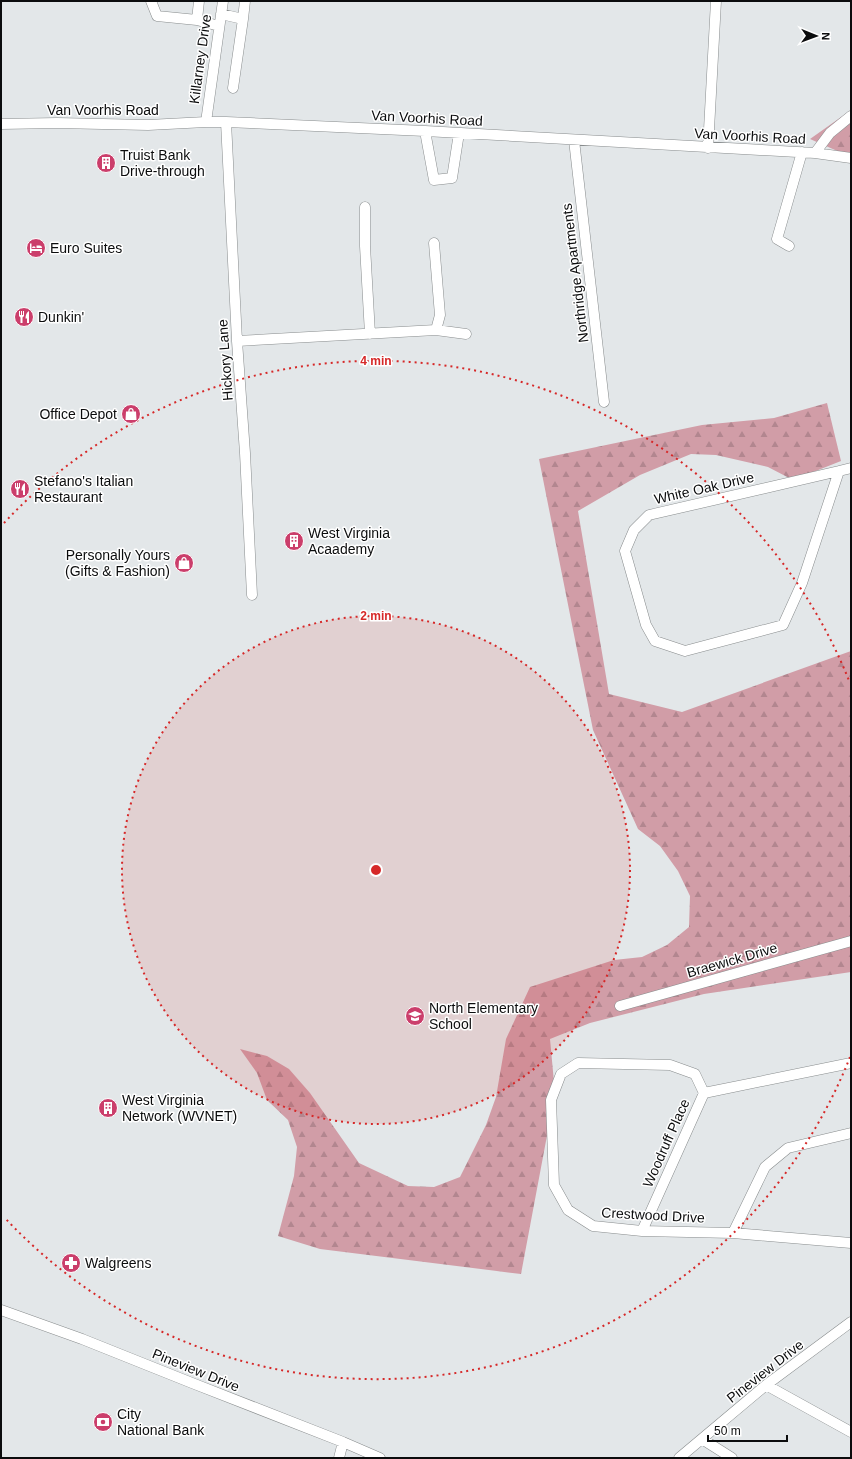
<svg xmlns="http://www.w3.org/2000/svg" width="852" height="1459" font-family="Helvetica,sans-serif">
<defs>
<pattern id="forest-firs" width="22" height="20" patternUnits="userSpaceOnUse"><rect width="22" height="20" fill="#d19da7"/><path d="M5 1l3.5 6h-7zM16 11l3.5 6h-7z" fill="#b2868f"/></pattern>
</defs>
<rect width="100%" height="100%" fill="#e3e7e9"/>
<path fill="url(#forest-firs)" d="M 851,110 L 851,157 L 810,139 Z
M 827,403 L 841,461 L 793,480 L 768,467 L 716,455 L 691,454 L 640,475 L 578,511 L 609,694 L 682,712 L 851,651 L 851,972 L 704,994 L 590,1023 L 550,1039 L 555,1093 L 521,1274 L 320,1249 L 278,1236 L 294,1176 L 297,1147 L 288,1120 L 267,1100 L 257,1073 L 240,1049 L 267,1056 L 289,1069 L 310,1093 L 359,1163 L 408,1186 L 434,1187 L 460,1177 L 486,1125 L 496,1097 L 506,1039 L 530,987 L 614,960 L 642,957 L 667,945 L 689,927 L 690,896 L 678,871 L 660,846 L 638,829 L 593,730 L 539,459 L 702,425 L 774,418 Z"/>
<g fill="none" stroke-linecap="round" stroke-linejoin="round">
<defs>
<path id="minor" d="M 151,1 L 157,16 L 197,20
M 199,1 L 197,20 L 219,26
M 221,14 L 243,19 L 245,1
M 233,88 L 243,19
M 206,122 L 223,1
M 226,122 L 237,341 L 245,453 L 252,595
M 1,124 L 57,123 L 148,125 L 206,122 L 226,122 L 425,131 L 815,153 L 851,158
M 425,131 L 434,180 L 452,178 L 459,133
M 574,140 L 604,402
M 708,148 L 716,1
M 815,153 L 830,133 L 851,116
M 365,207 L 365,246 L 370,334
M 434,243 L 440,315 L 436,330
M 789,246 L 777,239 L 802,152
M 237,341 L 436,330 L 466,334
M 839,471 L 802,583 L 783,625 L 685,651 L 655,641 L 646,625 L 625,551 L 634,530 L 649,515 Z
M 839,471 L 851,468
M 620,1006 L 851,941
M 704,1093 L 695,1074 L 670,1065 L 578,1063 L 561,1074 L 551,1100 L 554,1185 L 568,1210 L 593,1226 L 642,1231 L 733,1233 L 851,1243
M 642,1231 L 704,1093 L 851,1063
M 733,1233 L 765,1167 L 788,1148 L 851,1133
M 1,1310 L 82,1339 L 192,1383 L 343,1442 L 380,1458
M 766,1385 L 851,1432
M 702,1439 L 732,1458
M 339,1458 L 343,1442
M 679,1458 L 766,1385 L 851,1322"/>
</defs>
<use href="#minor" stroke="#888c8d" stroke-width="11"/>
<use href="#minor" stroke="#fff" stroke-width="10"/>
</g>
<circle cx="376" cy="870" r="254" fill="#d62828" fill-opacity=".12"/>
<g fill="none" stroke="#d62828" stroke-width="2" stroke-dasharray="2 4">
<circle cx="376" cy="870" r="254"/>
<path d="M850 1057A509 509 0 0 1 4 1217M4 523A509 509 0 0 1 850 683"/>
</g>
<defs>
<symbol id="building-disc" viewBox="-11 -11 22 22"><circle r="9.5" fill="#cb3e6b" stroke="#fff"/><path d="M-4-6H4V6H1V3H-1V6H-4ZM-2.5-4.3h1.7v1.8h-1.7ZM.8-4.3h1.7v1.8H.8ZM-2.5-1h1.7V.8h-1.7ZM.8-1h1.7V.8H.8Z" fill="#fff"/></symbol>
<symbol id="hotel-disc" viewBox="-11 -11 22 22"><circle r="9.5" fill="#cb3e6b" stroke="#fff"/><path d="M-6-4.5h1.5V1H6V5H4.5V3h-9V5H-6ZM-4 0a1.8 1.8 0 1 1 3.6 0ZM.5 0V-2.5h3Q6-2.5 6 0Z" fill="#fff"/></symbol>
<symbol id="restaurant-disc" viewBox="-11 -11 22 22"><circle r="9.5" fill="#cb3e6b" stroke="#fff"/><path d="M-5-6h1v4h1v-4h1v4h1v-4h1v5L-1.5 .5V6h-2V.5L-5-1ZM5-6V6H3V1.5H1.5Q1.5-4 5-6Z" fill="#fff"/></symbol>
<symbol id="shop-disc" viewBox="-11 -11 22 22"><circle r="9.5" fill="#cb3e6b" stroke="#fff"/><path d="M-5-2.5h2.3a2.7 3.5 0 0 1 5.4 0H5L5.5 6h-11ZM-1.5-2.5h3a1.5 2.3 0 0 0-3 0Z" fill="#fff"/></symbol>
<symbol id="school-disc" viewBox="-11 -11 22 22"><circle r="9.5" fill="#cb3e6b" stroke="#fff"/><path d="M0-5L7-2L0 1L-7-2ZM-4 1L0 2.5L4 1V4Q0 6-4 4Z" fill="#fff"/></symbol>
<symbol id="pharmacy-disc" viewBox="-11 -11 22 22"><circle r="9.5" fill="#cb3e6b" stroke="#fff"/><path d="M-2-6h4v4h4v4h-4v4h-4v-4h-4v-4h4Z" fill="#fff"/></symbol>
<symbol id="bank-disc" viewBox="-11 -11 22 22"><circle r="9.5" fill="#cb3e6b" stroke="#fff"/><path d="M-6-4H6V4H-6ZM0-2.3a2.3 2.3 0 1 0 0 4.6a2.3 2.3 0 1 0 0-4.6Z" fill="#fff"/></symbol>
</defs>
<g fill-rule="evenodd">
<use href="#building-disc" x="95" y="152" width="22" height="22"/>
<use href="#hotel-disc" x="25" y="237" width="22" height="22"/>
<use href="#restaurant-disc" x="13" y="306" width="22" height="22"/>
<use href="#shop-disc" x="120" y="403" width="22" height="22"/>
<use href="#restaurant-disc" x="9" y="478" width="22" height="22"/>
<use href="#building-disc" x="283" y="530" width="22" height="22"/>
<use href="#shop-disc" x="173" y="552" width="22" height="22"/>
<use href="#school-disc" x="404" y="1005" width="22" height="22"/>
<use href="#building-disc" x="97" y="1097" width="22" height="22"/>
<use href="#pharmacy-disc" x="60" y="1252" width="22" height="22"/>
<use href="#bank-disc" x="92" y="1411" width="22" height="22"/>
</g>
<g text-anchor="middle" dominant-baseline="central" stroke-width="3" stroke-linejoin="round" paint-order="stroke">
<g font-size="14" fill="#0b0c0d" stroke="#fff">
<text transform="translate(200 59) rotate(-82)">Killarney Drive</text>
<text x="103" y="110">Van Voorhis Road</text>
<text transform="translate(427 118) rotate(3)">Van Voorhis Road</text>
<text transform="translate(750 136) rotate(3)">Van Voorhis Road</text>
<text transform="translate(575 273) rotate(-97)">Northridge Apartments</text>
<text transform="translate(225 360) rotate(-94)">Hickory Lane</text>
<text transform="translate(704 488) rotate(-13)">White Oak Drive</text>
<text transform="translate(732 960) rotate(-16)">Braewick Drive</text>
<text transform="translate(666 1143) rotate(-66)">Woodruff Place</text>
<text transform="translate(653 1215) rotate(3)">Crestwood Drive</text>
<text transform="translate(196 1370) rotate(22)">Pineview Drive</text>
<text transform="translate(765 1371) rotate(-38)">Pineview Drive</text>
</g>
<g font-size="14" fill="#0b0c0d" stroke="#fff" text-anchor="start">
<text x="120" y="155">Truist Bank<tspan x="120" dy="16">Drive-through</tspan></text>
<text x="50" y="248">Euro Suites</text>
<text x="38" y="317">Dunkin'</text>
<text x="117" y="414" text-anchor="end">Office Depot</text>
<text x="34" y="481">Stefano's Italian<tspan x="34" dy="16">Restaurant</tspan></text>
<text x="308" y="533">West Virginia<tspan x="308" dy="16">Acaademy</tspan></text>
<text x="170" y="555" text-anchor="end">Personally Yours<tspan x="170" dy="16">(Gifts &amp; Fashion)</tspan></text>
<text x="429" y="1008">North Elementary<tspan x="429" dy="16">School</tspan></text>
<text x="122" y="1100">West Virginia<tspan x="122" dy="16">Network (WVNET)</tspan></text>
<text x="85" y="1263">Walgreens</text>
<text x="117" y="1414">City<tspan x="117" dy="16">National Bank</tspan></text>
</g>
</g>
<circle cx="376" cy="870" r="6" fill="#d62828" stroke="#fff" stroke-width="2"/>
<g font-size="12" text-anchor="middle" font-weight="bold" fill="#d62828" stroke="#fff" stroke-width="3" stroke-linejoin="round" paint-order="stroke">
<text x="376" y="365">4 min</text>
<text x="376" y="620">2 min</text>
</g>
<rect width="852" height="1459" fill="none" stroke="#0b0c0d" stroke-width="4"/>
<g transform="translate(816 36) rotate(91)" stroke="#ffffff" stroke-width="3" paint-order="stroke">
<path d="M0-3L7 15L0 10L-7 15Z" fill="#0b0c0d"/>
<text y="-6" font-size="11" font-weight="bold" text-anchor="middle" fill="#0b0c0d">N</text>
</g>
<path d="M708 1435v6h79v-6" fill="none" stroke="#0b0c0d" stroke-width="2"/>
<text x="714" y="1435" font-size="12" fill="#0b0c0d" stroke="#ffffff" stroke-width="3" paint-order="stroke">50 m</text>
</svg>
